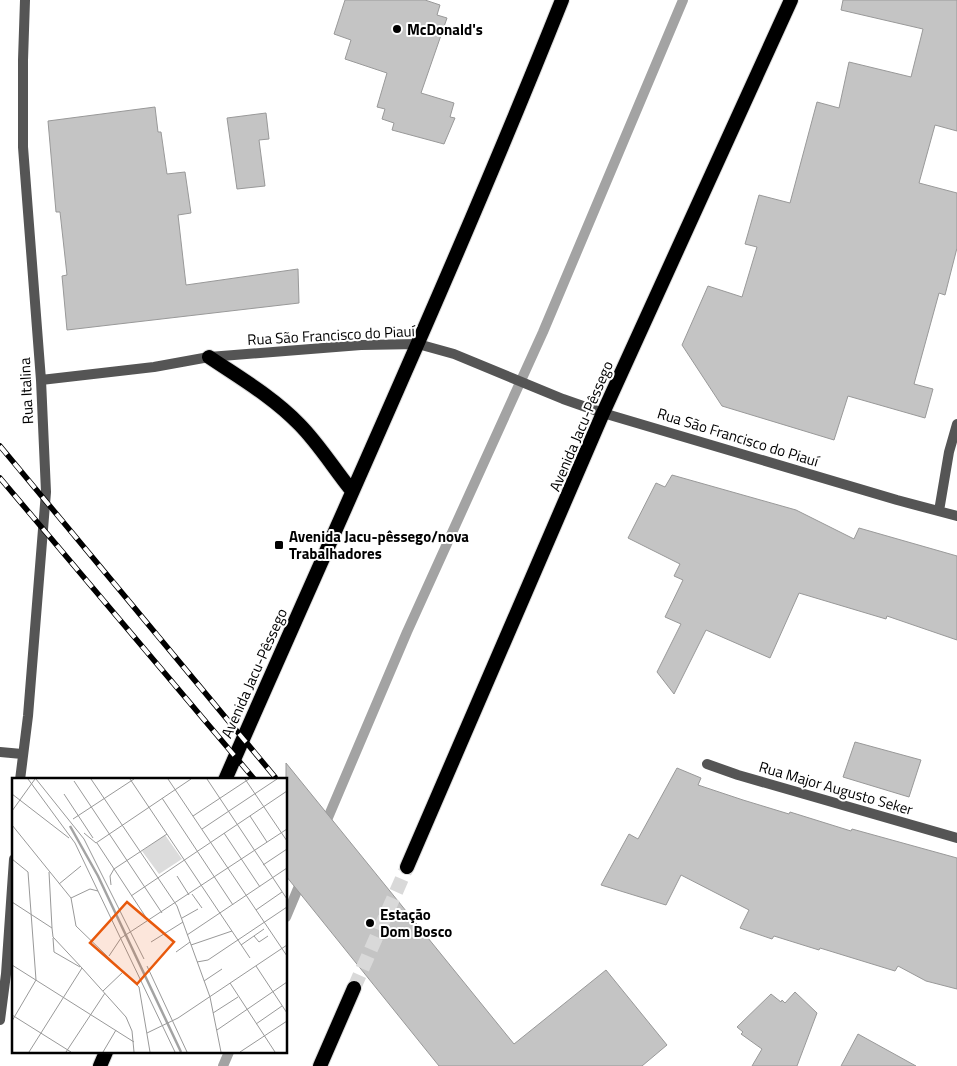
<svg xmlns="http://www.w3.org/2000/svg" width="957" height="1066" font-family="'Titillium Web',sans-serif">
<rect width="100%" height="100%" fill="#fff"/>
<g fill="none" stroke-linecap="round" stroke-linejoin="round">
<path stroke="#a3a3a3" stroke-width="10" d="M 324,827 L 407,632 L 543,332 L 683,0
M 286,917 L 302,879
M 223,1066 L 229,1052"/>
</g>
<path fill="#c4c4c4" stroke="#999" d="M 345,0 L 425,0 L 440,5 L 437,15 L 447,18 L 421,93 L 454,103 L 450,117 L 455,118 L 444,144 L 392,130 L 394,123 L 382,119 L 385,109 L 377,107 L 387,73 L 345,59 L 351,40 L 334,34 Z
M 843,0 L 957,0 L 957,131 L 935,125 L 919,183 L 957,193 L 957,248 L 945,295 L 939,293 L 914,384 L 933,389 L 925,418 L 848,396 L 834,440 L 722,406 L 682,345 L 708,286 L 742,297 L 757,247 L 745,244 L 759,195 L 790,203 L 817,102 L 839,108 L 849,62 L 911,77 L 923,29 L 841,10 Z
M 155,107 L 158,132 L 161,132 L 167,174 L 185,172 L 191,213 L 178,215 L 186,285 L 298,269 L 299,303 L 67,330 L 62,276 L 67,275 L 60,212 L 56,212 L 48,121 Z
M 266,113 L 269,139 L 259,140 L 265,186 L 237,189 L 227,118 Z
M 672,475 L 796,510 L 854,539 L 859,528 L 957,556 L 957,640 L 887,616 L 886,619 L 799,593 L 770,658 L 706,630 L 674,694 L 657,672 L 681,624 L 665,617 L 683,580 L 674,576 L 680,564 L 628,538 L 656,483 L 665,487 Z
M 855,742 L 921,760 L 909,797 L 843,777 Z
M 286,763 L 514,1044 L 606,970 L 667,1045 L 642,1066 L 439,1066 L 286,876 Z
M 677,768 L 701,778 L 698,785 L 743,800 L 789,814 L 790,812 L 851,831 L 852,829 L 957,858 L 957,989 L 926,981 L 898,966 L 895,971 L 820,948 L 819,950 L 774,936 L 772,939 L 740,928 L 749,910 L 681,875 L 666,905 L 601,885 L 629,834 L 638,839 Z
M 795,992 L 817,1013 L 797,1066 L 752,1066 L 762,1049 L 741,1034 L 743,1032 L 737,1027 L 771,994 L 781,1002 L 782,1000 L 785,1003 Z
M 858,1034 L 916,1066 L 841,1066 Z"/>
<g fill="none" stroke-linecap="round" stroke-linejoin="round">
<path stroke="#d9d9d9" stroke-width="14" stroke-dasharray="14 7" stroke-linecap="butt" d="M 354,988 L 407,867"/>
<defs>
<path id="trunk" d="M 209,357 C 240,378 273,397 299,424 C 319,444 334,469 352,491
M 225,780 C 339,520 457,263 562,0
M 407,867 L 603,413 L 791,0
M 100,1066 L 106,1052
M 320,1066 L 354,988"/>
</defs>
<use href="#trunk" stroke="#dbdbdb" stroke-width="16"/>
<path stroke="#555" stroke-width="10" d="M 41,380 L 154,367 L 209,357 L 361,345 L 418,344 L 454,354 L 563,399 L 603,413 L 897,500 L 957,516
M 939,511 L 949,452 L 957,424
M 0,752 L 22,754
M 707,764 L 738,775 L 957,838
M 20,780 L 28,716 L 46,492 L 41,380 L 23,147 L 23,60 L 25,0
M 0,1020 L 6,974 L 14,859"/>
<use href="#trunk" stroke="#000" stroke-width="14"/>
<defs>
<path id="rail" d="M 0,446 L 275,777
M 0,478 L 255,780"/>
</defs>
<use href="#rail" stroke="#000" stroke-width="5.5"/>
<use href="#rail" stroke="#fff" stroke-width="4" stroke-dasharray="11" stroke-linecap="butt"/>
</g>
<g fill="#000" stroke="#fff" stroke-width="2">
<circle cx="397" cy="29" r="5"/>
<rect x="274" y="540" width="10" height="10" rx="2.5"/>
<circle cx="370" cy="923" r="5"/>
</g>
<g text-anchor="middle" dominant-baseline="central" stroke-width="4" stroke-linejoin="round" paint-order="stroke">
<g font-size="15" font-weight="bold" fill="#000" stroke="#fff" text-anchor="start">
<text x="407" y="29">McDonald's</text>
<text x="289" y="536">Avenida Jacu-pêssego/nova<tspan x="289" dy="17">Trabalhadores</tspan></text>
<text x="380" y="914">Estação<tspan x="380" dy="17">Dom Bosco</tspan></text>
</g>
<g font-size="15" fill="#000" stroke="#fff">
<text transform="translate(331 335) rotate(-3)">Rua São Francisco do Piauí</text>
<text transform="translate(26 391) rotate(-93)">Rua Italina</text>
<text transform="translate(581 426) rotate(-67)">Avenida Jacu-Pêssego</text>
<text transform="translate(738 437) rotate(17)">Rua São Francisco do Piauí</text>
<text transform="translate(254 673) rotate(-66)">Avenida Jacu-Pêssego</text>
<text transform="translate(836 788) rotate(16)">Rua Major Augusto Seker</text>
</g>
</g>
<g transform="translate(12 778)">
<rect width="275" height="275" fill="#fff"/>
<path d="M 153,57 L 170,81 L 147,96 L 130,73 Z" fill="#dcdcdc"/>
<path fill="none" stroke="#a3a3a3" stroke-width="2.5" d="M 58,48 L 86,98 L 169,274"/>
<path fill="none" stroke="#999" stroke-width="1" d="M 16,1 L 63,65 L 163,274M 24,1 L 72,61 L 132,181M 79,1 L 165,128 L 198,219 L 209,274M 118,1 L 238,180M 156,1 L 275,178M 195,1 L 275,121M 233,1 L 275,63M 62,3 L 150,135M 0,16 L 57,60M 52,16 L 81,60M 150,20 L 221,127M 0,33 L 23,1M 181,38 L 237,1M 238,38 L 255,64M 61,41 L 122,1M 0,47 L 59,120 L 64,148 L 127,209 L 138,274M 190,51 L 265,1M 72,55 L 84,65M 212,55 L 248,109M 84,65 L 179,1M 85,65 L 137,144M 0,81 L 16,94 L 24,202 L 0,243M 251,87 L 275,71M 102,91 L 155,56M 37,94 L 40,150M 165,98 L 177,117M 47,106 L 69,88M 99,107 L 98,98 L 102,91M 180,116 L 190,130M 119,118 L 275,13M 59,120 L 78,111 L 86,113M 0,124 L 40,150 L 41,159 L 70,190 L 17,274M 244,132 L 270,114M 170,140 L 186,131M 175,157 L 275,90M 242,158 L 247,164 L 256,158M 41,160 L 42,174 L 68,189M 139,164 L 171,144M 179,167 L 220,153M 229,167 L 252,151M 164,174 L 178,164M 97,178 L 109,160 L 275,51M 185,184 L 196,182 L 275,129M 0,187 L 122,264M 135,188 L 175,274M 244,188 L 275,235M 70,190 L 114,239 L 120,253 L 122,274M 192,203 L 210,191M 218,205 L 263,274M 91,213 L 112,193M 201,235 L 226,219M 0,237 L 59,274M 244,246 L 270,228M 205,252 L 275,204M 135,255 L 166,240 L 275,167M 54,274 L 93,215M 91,274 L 104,252M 228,274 L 275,243"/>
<path fill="#e8590c" fill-opacity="0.15" stroke="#e8590c" stroke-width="2.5" d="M 115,124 L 162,164 L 125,206 L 78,165 Z"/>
<rect width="275" height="275" fill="none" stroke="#000" stroke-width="2.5"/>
</g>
</svg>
